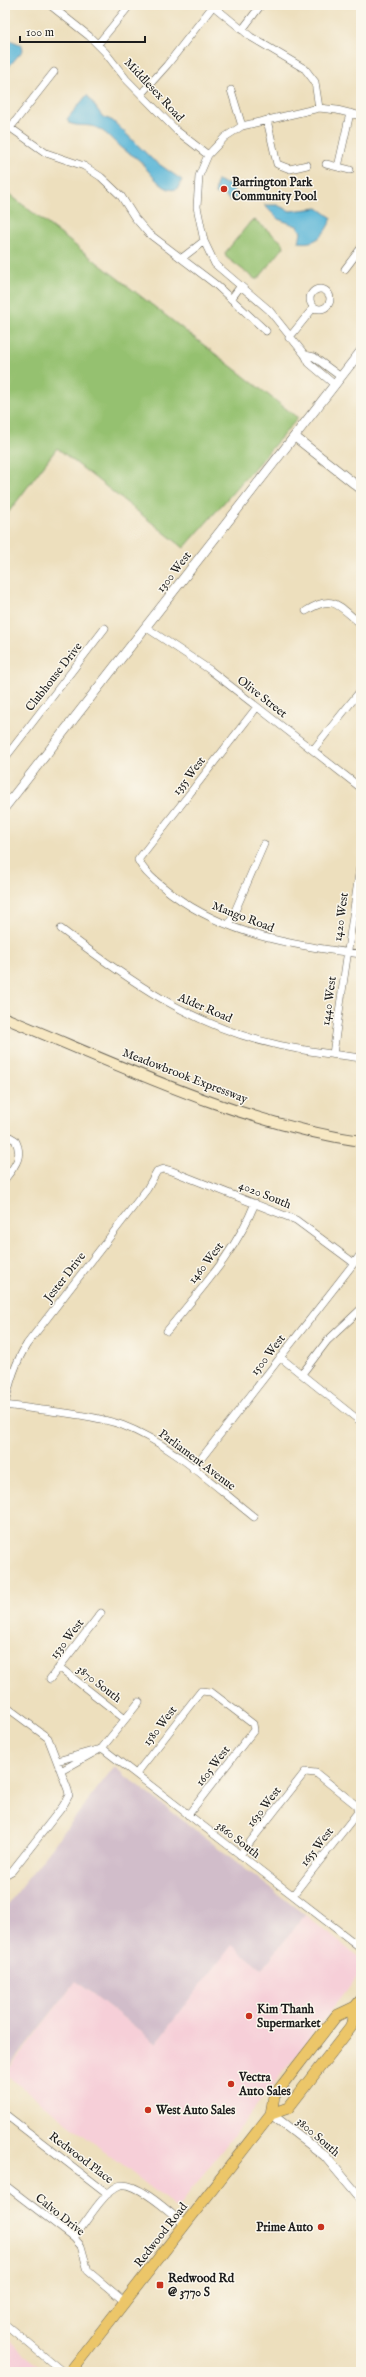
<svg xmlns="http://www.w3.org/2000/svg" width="366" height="2377" font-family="'IM FELL English',serif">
<rect width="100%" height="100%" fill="#fbf7ec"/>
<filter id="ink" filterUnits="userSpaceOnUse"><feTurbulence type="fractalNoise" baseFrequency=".025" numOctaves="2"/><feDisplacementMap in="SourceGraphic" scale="8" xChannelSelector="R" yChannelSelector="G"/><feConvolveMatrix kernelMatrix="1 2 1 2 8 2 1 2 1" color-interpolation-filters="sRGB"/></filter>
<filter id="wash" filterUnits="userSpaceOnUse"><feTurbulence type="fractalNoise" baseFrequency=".012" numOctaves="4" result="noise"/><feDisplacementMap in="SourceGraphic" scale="16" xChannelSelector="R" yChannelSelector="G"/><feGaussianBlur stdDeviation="0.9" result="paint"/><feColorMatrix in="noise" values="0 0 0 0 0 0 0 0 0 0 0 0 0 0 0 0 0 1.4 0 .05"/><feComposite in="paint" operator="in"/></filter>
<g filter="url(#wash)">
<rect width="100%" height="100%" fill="#eddfbd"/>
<path fill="#f6cfd8" d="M 305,1915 L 361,1959 L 361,1972 L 177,2208 L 5,2074 L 76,1981 L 156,2043 L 232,1944 L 262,1969 Z
M 5,2335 L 20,2351 L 47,2372 L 5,2372 Z"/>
<path fill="#d1bdca" d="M 114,1767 L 305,1915 L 262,1969 L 232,1945 L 156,2043 L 76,1981 L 5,2072 L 5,1908 Z"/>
<path fill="#95c16f" stroke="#586e46" d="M 5,191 L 298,418 L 184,548 L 57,448 L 5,517 Z
M 255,220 L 283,243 L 284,247 L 258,279 L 255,279 L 226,257 L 225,253 L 251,221 Z"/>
<path fill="#59b5d7" stroke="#3a687a" d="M 5,38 L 22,45 L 23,50 L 5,71 Z
M 87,95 L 102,116 L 113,121 L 153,160 L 182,180 L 178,188 C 165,197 147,168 139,160 C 134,155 127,153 121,148 C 113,141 107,132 95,127 C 86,124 78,127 69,123 L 67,119 Z
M 217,180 L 229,185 L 238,196 L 231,201 L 223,194 L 215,194 Z
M 264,205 L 277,205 L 290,211 L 318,208 L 332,218 C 325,233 318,245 299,242 L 301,232 L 297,226 L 278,219 Z"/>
</g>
<g filter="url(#ink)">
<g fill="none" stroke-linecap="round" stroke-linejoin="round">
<defs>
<path id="minor" d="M 50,5 L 89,36 L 105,52 L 126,79 L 177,131 L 208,155
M 212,5 L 251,37 L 305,69 L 315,82 L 319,108
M 242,30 L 261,5
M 98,44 L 130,5
M 231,90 L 242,126
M 141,94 L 167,65 L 213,6
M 267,120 L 277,164 L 290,169 L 307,165
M 5,124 L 46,153 L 84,166 L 101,177 L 121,196 L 135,218 L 148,233 L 215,284 L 266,331
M 10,128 L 54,72
M 326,164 L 350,170
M 338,167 L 350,113
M 182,258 L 204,241
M 345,269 L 361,248
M310 299a10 10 0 1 1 20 0a10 10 0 1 1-20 0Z
M 231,299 L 240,287
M 289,338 L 314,307
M 305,355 L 314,357 L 341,377
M 335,385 L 309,363 L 305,355 L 269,310 L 215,264 L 204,241 L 197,207 L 199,176 L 208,155 L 225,137 L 242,126 L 319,108 L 337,110 L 361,116
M 306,611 C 334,593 338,606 361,624
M 147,628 L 210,670 L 361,788
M 257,707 L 138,860 C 146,875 158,883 172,894 C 227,935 294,946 361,954
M 313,750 L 361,690
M 5,758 L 105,628
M 229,925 L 264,844
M 61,929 C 127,979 192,1026 274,1044 C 302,1051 332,1054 361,1058
M 333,1054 L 361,860
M 5,1134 L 15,1140 C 24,1156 15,1166 5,1179
M 167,1331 C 199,1291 236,1252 255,1203
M 280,1357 L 361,1422
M 302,1374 L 327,1341 L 361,1309
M 5,1405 C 9,1383 15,1363 27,1344 L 147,1189 L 157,1171 L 164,1169 L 172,1171 L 296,1220 L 354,1263
M 5,1405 C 39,1410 90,1414 122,1425 C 172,1444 212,1484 254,1517
M 193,1469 L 361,1254
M 59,1667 L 125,1719
M 50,1679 L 101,1613
M 5,1706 L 48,1738 L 68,1790 L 69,1795 L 63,1806 L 12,1871 L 5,1875
M 102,1748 L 361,1948
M 57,1761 L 96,1750
M 61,1771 L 102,1748 L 139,1702
M 136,1774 L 201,1691 L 211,1692 L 253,1724 L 254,1730 L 188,1815
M 240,1855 L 305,1772 L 316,1773 L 356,1805 L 358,1812 L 293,1895
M 5,2114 L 108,2194
M 5,2185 L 74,2238 L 81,2246 L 88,2271 L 125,2302
M 74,2238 C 84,2225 103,2193 118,2186 C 134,2178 172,2214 185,2225
M 5,2324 L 63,2372"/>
<path id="tertiary" d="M 295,437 L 361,489
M 5,807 L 361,351
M 271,2114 L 325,2156 L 361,2199"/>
<path id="secondary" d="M 5,1018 C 120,1065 237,1123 361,1141"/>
<path id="primary" d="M 271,2114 L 288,2108 L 351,2027 L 355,2007 L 361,2000
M 70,2372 L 271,2114 L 274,2096 L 336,2016 L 355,2007"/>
</defs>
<use href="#minor" stroke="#656054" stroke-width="8"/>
<use href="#tertiary" stroke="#656054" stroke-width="10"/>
<use href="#secondary" stroke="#656054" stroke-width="12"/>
<use href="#primary" stroke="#656054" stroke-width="12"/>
<use href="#minor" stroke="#fff" stroke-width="7"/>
<use href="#tertiary" stroke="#fff" stroke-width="9"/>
<use href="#secondary" stroke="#f7e8c3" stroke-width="10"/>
<use href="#primary" stroke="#ecc669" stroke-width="11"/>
</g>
</g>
<g fill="#c8321e" stroke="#fbf7ec" stroke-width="1.5">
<circle cx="224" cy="189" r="4"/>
<circle cx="249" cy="2016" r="4"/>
<circle cx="231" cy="2084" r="4"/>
<circle cx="148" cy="2110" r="4"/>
<circle cx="321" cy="2227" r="4"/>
<rect x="156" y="2281" width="8" height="8" rx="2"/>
</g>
<g text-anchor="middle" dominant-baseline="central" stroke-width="3" stroke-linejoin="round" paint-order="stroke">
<g font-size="12" fill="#1c1c1c" stroke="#fbf7ec">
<text transform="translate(154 90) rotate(47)">Middlesex Road</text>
<text transform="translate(174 572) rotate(-52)">1300 West</text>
<text transform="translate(54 677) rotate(-52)">Clubhouse Drive</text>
<text transform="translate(262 697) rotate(38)">Olive Street</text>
<text transform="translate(189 776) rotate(-52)">1355 West</text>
<text transform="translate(243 917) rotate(21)">Mango Road</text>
<text transform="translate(341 917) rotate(-82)">1420 West</text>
<text transform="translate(329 1001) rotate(-82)">1440 West</text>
<text transform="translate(205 1008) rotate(23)">Alder Road</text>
<text transform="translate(185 1076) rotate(21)">Meadowbrook Expressway</text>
<text transform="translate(265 1195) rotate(22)">4020 South</text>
<text transform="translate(206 1263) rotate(-52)">1460 West</text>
<text transform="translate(65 1277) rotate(-52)">Jester Drive</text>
<text transform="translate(268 1355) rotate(-52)">1500 West</text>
<text transform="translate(197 1460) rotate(37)">Parliament Avenue</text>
<text transform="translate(67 1639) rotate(-52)">1530 West</text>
<text transform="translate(99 1684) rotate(38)">3870 South</text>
<text transform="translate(160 1726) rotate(-52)">1580 West</text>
<text transform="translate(213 1766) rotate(-52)">1605 West</text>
<text transform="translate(264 1807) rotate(-52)">1630 West</text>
<text transform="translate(238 1840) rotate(38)">3860 South</text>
<text transform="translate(317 1847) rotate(-52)">1655 West</text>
<text transform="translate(318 2137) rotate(41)">3800 South</text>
<text transform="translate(81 2158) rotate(37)">Redwood Place</text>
<text transform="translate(60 2215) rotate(39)">Calvo Drive</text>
<text transform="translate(161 2235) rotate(-52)">Redwood Road</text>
</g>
<g font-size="12" font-weight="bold" fill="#1c1c1c" stroke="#fbf7ec" text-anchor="start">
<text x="232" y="182">Barrington Park<tspan x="232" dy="14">Community Pool</tspan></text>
<text x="257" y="2009">Kim Thanh<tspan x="257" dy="14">Supermarket</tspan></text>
<text x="239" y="2077">Vectra<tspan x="239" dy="14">Auto Sales</tspan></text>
<text x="156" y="2110">West Auto Sales</text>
<text x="313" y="2227" text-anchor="end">Prime Auto</text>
<text x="168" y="2278">Redwood Rd<tspan x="168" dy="14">@ 3770 S</tspan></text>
</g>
</g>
<rect width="366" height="2377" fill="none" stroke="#fbf7ec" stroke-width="20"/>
<path d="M20 36v6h125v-6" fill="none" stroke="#1c1c1c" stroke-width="2"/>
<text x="26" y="36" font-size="12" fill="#1c1c1c" stroke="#fbf7ec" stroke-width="3" paint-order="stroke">100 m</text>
</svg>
